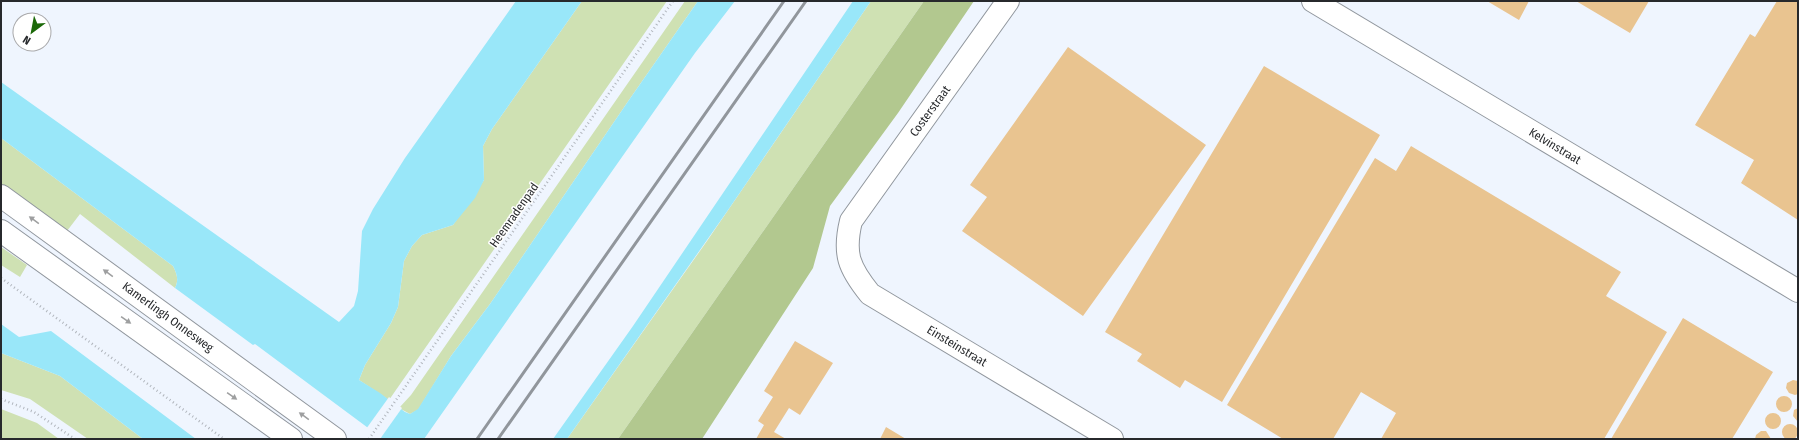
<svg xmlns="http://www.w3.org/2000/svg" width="1799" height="440" font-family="'Fira Sans Condensed',sans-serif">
<rect width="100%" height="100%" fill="#eff5fe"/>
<path fill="#cfe1b3" d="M 582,1 L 667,1 L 389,400 L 359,380 L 365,365 L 391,323 L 398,307 L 404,261 L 412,246 L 422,235 L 453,225 L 484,180 L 483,146 L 492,129 Z
M 685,1 L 698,1 L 629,100 L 490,304 L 451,356 L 418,410 L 410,414 L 399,408 L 411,395 Z
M 871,1 L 924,1 L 618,439 L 567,439 L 707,241 Z
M 1,138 L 173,266 C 177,274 179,280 175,288 L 80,214 L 67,231 L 1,185 Z
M 1,247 L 27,265 L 20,277 L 1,265 Z
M 1,353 L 60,376 L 143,439 L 88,439 L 30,399 L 1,390 Z
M 1,409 L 37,423 L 59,439 L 1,439 Z"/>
<path fill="#b2c88f" d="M 924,1 L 974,1 L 898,113 L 830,206 L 813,268 L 702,439 L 618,439 Z"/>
<path fill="#99e7f9" d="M 516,1 L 582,1 L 492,129 L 483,146 L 484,180 L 475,198 L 453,225 L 422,235 L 412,246 L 404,261 L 398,307 L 391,323 L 365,365 L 359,380 L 380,393 L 405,412 L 410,414 L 418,409 L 451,356 L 490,304 L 629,100 L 698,1 L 735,1 L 695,53 L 424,439 L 383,439 L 255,344 L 253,345 L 175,288 C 179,280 177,274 173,266 L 1,138 L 1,82 L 339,322 L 354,306 L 358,291 L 362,231 L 373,209 L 405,158 Z
M 853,1 L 871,1 L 726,213 L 567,439 L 553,439 L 633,326 Z
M 1,324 L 19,337 L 51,331 L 196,439 L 143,439 L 60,376 L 1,353 Z"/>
<path fill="#eff5fe" d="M 389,397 L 402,408 L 380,439 L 366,429 Z"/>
<path fill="#e9c490" d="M 1487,1 L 1529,1 L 1519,20 Z
M 1576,1 L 1649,1 L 1630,33 Z
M 1777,1 L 1798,1 L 1798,220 L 1741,183 L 1754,160 L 1695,125 L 1750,34 L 1755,37 Z
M 1068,47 L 1206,145 L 1083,316 L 962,231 L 987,197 L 970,185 Z
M 1264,66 L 1380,135 L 1222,402 L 1185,380 L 1180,388 L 1137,361 L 1142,354 L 1105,332 Z
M 1411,146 L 1621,272 L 1606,296 L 1667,332 L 1604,439 L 1381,439 L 1396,413 L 1361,392 L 1333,439 L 1283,439 L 1227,405 L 1375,158 L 1396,171 Z
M 1683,318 L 1773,372 L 1732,439 L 1611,439 Z
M 795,341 L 833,363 L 800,415 L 789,408 L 774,432 L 786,439 L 756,439 L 764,425 L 758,421 L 773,397 L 764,391 Z
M 1793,380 L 1798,381 L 1798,394 L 1795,395 L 1789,393 L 1786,388 L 1787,383 Z
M1776 404a8 8 0 1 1 16 0a8 8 0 1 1-16 0Z
M 1798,408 L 1798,422 L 1793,416 L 1794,410 Z
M1765 421a8 8 0 1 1 16 0a8 8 0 1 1-16 0Z
M1782 432a8 8 0 1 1 16 0a8 8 0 1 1-16 0Z
M 886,427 L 906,439 L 880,439 Z
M 1761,431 L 1766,431 L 1771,439 L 1755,439 L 1756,435 Z"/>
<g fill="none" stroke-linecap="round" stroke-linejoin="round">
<defs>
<path id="minor" d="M 1008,1 L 851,221 C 843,254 849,268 870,294 L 1112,439
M 1313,1 L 1798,291"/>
<path id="primary" d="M 1,196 L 335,439
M 1,231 L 291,439"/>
</defs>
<use href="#minor" stroke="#91979e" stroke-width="24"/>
<use href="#primary" stroke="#91979e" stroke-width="24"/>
<path stroke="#b1b6bd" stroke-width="2.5" stroke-dasharray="1 3" stroke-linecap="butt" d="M 1,278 L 224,439
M 1,399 L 34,412 L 75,439
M 369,439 L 673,1"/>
<use href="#minor" stroke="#fff" stroke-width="22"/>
<use href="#primary" stroke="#fff" stroke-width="22"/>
<path stroke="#91969c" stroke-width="3" d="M 477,439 L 784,1
M 498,439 L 806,1"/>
</g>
<defs><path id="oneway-solid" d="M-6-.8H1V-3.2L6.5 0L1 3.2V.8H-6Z"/></defs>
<g fill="#9e9fa0">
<use href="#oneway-solid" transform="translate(34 220) rotate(-144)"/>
<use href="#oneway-solid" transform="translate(108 273) rotate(-144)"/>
<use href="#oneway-solid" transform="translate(126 320) rotate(35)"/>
<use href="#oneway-solid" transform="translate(232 396) rotate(35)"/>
<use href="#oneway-solid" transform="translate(304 416) rotate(-144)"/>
</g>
<g text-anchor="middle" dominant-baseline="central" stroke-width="3" stroke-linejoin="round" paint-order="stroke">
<g font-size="12" fill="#27292c" stroke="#fff">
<text transform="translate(930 111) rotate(-54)">Costerstraat</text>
<text transform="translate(1555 146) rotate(31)">Kelvinstraat</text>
<text transform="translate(514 215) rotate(-55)">Heemradenpad</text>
<text transform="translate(168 317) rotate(36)">Kamerlingh Onnesweg</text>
<text transform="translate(957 346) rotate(31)">Einsteinstraat</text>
</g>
</g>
<rect width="1799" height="440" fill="none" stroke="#27292c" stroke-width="4"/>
<g transform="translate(32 32) rotate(212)"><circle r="19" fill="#ffffff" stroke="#a9a9ab"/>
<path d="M0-3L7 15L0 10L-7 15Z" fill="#1c6909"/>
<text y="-6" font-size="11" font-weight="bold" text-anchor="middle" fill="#27292c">N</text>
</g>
</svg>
